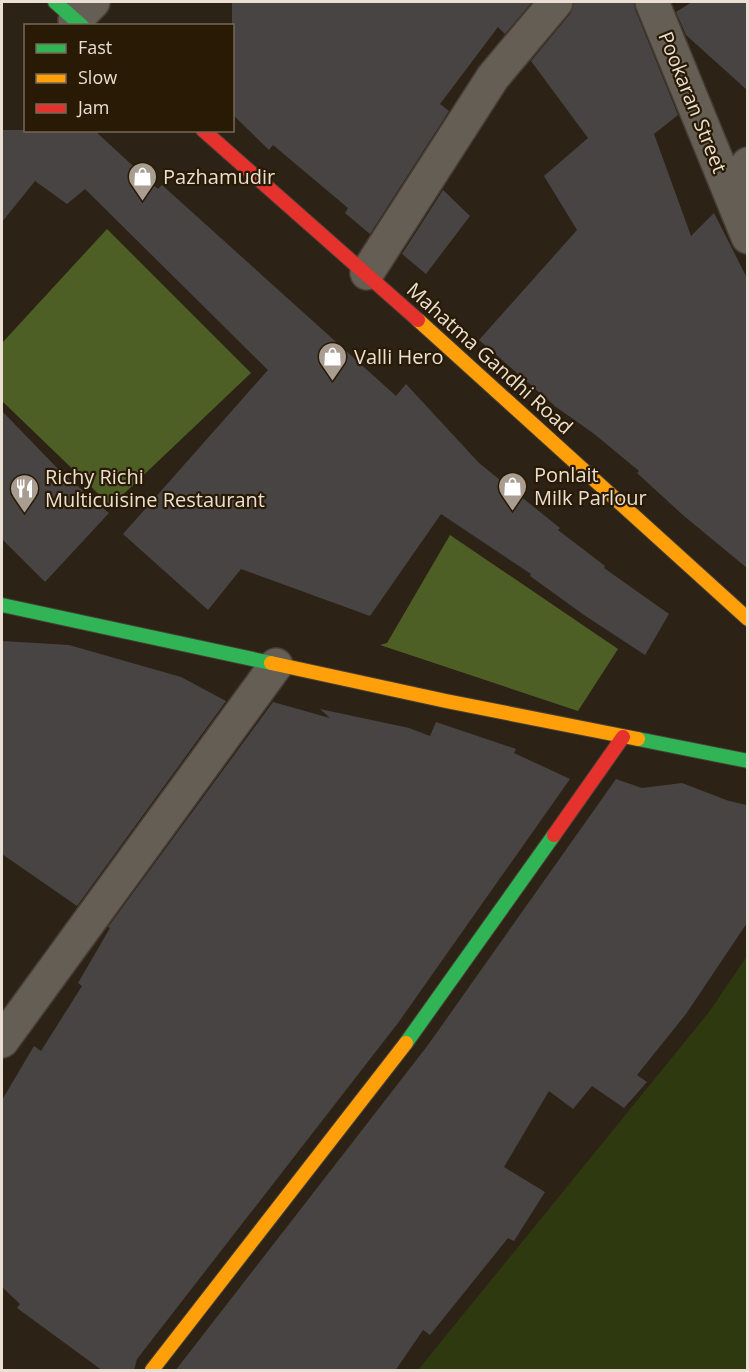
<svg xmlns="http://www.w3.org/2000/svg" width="749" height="1372" font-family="'Open Sans',sans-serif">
<rect width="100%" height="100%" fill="#2c2216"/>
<path fill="#2e3910" d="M 747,956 L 747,1370 L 418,1370 L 709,1012 Z"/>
<path fill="#4e5f26" d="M 107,229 L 251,373 L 111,506 L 2,401 L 2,343 Z
M 450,535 L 618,649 L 578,711 L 380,645 L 387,643 Z"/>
<path fill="#494444" d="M 232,2 L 532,2 L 505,34 L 498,27 L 440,104 L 449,111 L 370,234 L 345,213 L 348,208 L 273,145 L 269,150 L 232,114 Z
M 574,2 L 634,2 L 635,9 L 678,115 L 654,134 L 691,236 L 714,213 L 747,278 L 747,568 L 684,516 L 637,473 L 639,471 L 593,433 L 556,407 L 479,340 L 577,230 L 544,176 L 588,138 L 531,61 L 570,14 Z
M 692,2 L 747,2 L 747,90 L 686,35 L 676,12 Z
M 2,130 L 94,130 L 158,189 L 162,185 L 396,396 L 406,384 L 479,463 L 560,528 L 558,530 L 605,566 L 604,568 L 669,614 L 645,655 L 584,615 L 530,576 L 531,574 L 441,514 L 370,616 L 241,569 L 208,610 L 123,534 L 268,370 L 85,189 L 67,204 L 35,181 L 2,222 Z
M 443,190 L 470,216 L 426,274 L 402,254 Z
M 2,411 L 60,471 L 109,513 L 45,582 L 2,539 Z
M 2,641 L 69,645 L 181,677 L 226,701 L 77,906 L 2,854 Z
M 273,702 L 330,718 L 320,709 L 409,728 L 430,736 L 436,722 L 516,749 L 514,753 L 570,779 L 398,1023 L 137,1359 L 134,1371 L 103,1371 L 17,1308 L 20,1304 L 2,1287 L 2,1100 L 34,1046 L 41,1051 L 82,986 L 78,983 L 110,928 L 108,927 Z
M 616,779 L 642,788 L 682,783 L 729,801 L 747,805 L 747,923 L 686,1014 L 637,1075 L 647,1082 L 624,1108 L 592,1086 L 573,1109 L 549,1091 L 504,1167 L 545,1192 L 514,1241 L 508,1238 L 430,1335 L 423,1330 L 395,1371 L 175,1371 L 428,1045 Z"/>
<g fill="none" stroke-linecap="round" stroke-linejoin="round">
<defs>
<path id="street" d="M 652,2 L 748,237
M 75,20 L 93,2
M 728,188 L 748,164
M 367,273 L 493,77 L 556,2
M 2,1041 L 276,665"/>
<path id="fast" d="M 55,2 L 82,26
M 2,605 L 271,663
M 638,739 L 748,761
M 406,1043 L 554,835"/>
<path id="slow" d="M 418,320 L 748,619
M 271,663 L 446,701 L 638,739
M 152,1370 L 406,1043"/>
<path id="jam" d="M 203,130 L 418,320
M 554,835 L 623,737"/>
</defs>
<use href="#street" stroke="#473e36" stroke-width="36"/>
<use href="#fast" stroke="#473e36" stroke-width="16"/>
<use href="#slow" stroke="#473e36" stroke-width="16"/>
<use href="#jam" stroke="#473e36" stroke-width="16"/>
<use href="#street" stroke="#645e55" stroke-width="33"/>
<use href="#fast" stroke="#30b455" stroke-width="14"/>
<use href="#slow" stroke="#ff9f0a" stroke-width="14"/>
<use href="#jam" stroke="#e5322d" stroke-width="14"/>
</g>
<defs>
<symbol id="shop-pin" viewBox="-11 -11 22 30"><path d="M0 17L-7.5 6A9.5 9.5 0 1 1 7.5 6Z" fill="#a89d90" stroke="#291a05"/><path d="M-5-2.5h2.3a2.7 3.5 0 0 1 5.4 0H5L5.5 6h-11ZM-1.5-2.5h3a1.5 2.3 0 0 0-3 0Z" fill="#fff"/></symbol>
<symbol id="restaurant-pin" viewBox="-11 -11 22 30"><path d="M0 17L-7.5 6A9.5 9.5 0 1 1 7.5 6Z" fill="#a89d90" stroke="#291a05"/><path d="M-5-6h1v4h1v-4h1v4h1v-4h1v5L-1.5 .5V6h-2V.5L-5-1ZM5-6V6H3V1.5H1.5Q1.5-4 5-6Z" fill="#fff"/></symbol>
</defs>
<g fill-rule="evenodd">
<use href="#shop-pin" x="126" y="160" width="33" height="45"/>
<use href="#shop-pin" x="316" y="340" width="33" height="45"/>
<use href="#shop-pin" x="496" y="470" width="33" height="45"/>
<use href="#restaurant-pin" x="8" y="472" width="33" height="45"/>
</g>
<g text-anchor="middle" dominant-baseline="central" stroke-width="4.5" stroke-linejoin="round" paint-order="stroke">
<g font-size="20" fill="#eadfd2" stroke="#291a05">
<text transform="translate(693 102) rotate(68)">Pookaran Street</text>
<text transform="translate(490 358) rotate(42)">Mahatma Gandhi Road</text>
</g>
<g font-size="20" fill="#eadfd2" stroke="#291a05" text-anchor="start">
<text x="163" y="176">Pazhamudir</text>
<text x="354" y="356">Valli Hero</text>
<text x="534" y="474">Ponlait<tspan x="534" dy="23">Milk Parlour</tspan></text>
<text x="45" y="476">Richy Richi<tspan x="45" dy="23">Multicuisine Restaurant</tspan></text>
</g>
</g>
<rect width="749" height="1372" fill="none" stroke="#eadfd2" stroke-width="6"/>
<rect x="24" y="24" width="210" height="108" fill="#291a05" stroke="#766957" stroke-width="1.5"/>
<rect x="36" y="44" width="30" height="9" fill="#30b455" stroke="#766957" stroke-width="1.5"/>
<text x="78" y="54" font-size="18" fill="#eadfd2">Fast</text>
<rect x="36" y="74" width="30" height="9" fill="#ff9f0a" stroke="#766957" stroke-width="1.5"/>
<text x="78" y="84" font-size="18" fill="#eadfd2">Slow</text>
<rect x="36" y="104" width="30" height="9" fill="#e5322d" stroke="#766957" stroke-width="1.5"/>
<text x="78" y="114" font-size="18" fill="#eadfd2">Jam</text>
</svg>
